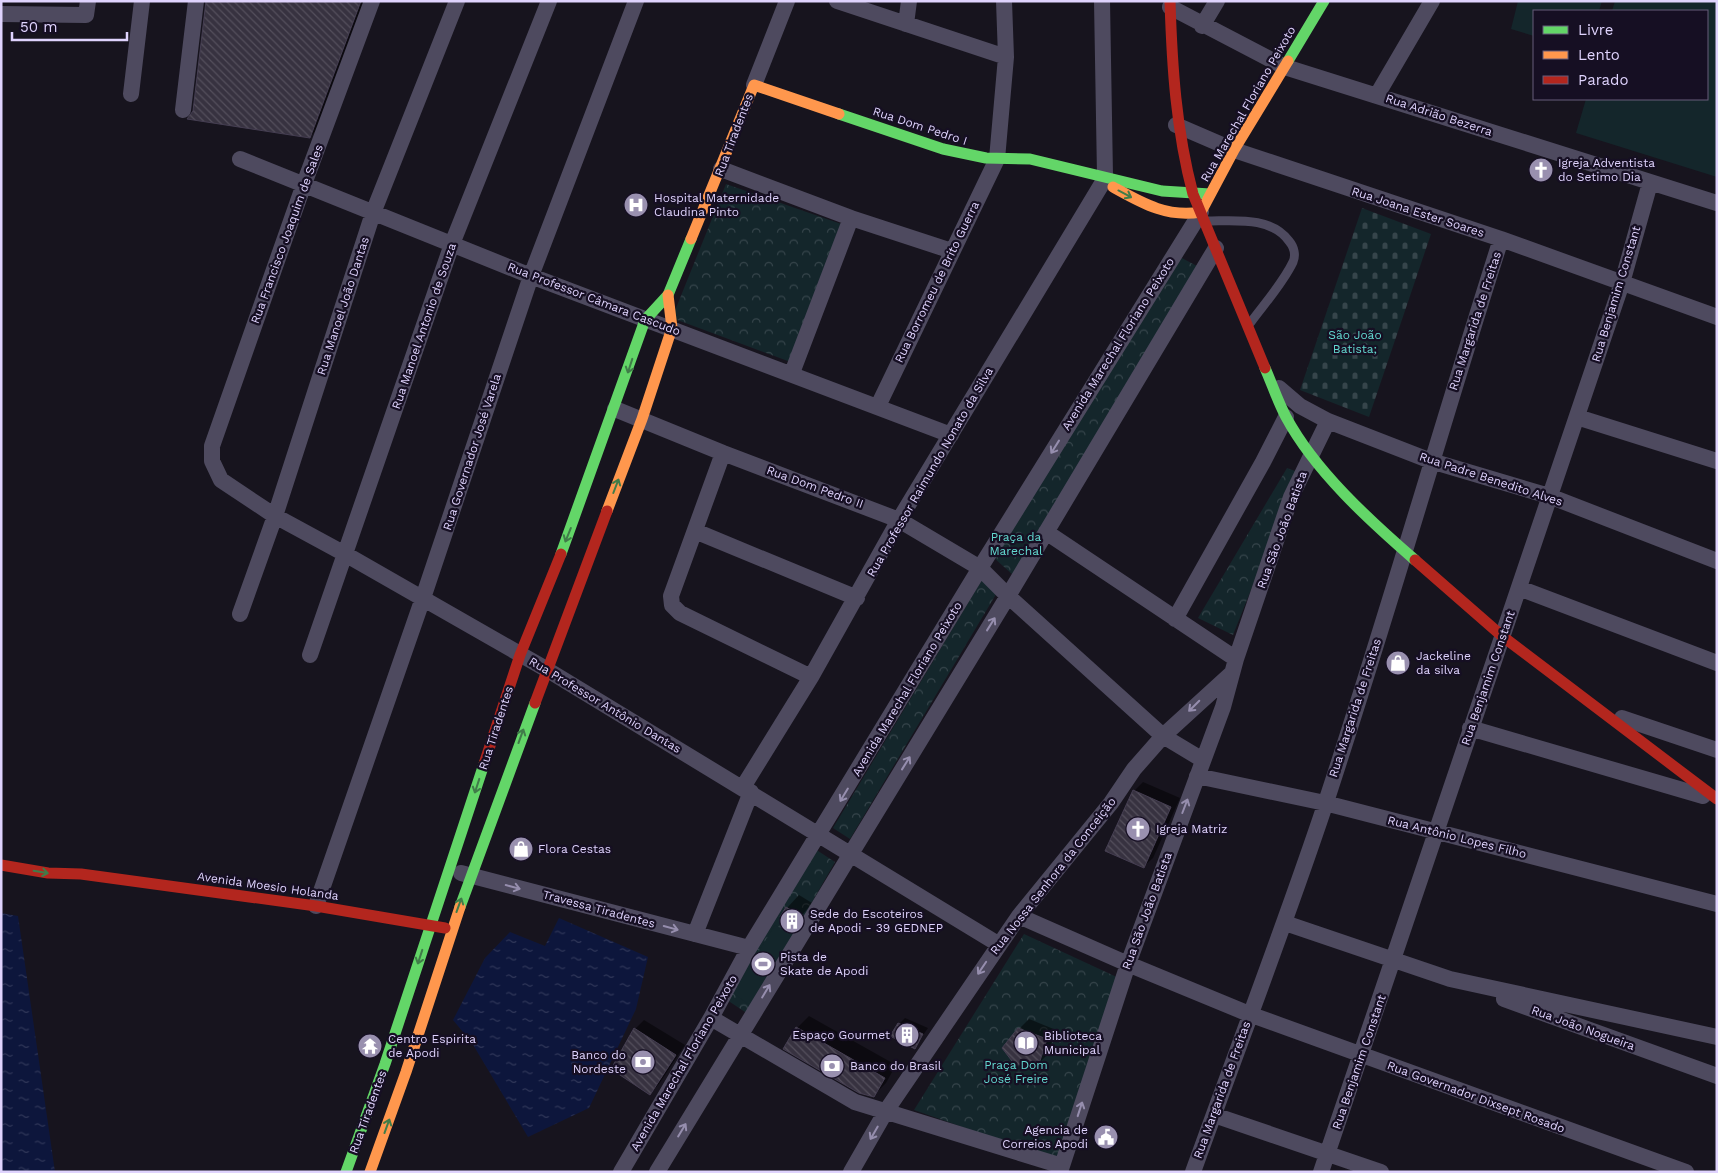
<svg xmlns="http://www.w3.org/2000/svg" width="1718" height="1173" font-family="'Work Sans',sans-serif">
<defs>
<pattern id="cemetery-stones" width="16" height="16" patternUnits="userSpaceOnUse" patternTransform="scale(1.25)"><rect width="16" height="16" fill="#14262b"/><path d="M2 7V4a2 2 0 0 1 4 0v3zM10 15v-3a2 2 0 0 1 4 0v3z" fill="#36454b"/></pattern>
<pattern id="park-crowns" width="20" height="18" patternUnits="userSpaceOnUse" patternTransform="scale(1.25)"><rect width="20" height="18" fill="#14262b"/><path d="M2 6a3 3 0 1 1 6 0M12 15a3 3 0 1 1 6 0" fill="none" stroke="#36454b"/></pattern>
<pattern id="water-ripples" width="26" height="14" patternUnits="userSpaceOnUse" patternTransform="scale(1.25)"><rect width="26" height="14" fill="#0d163c"/><path d="M2 4q2-2 4 0t4 0M15 11q2-2 4 0t4 0" fill="none" stroke="#303759"/></pattern>
<pattern id="building-back-hatch" width="6" height="6" patternUnits="userSpaceOnUse" patternTransform="scale(1.25)"><rect width="6" height="6" fill="#373240"/><path d="M-1 5l2 2M0 0l6 6M5-1l2 2" fill="none" stroke="#544f5c"/></pattern>
</defs>
<rect width="100%" height="100%" fill="#17141e"/>
<path fill="url(#cemetery-stones)" d="M 1362,208 L 1431,234 L 1369,417 L 1300,390 Z"/>
<path fill="url(#park-crowns)" d="M 726,184 L 847,226 L 796,364 L 672,318 Z
M 1178,256 L 1197,266 L 1013,575 L 993,557 Z
M 1287,468 L 1298,472 L 1233,635 L 1198,618 Z
M 983,578 L 998,591 L 850,839 L 833,828 Z
M 815,849 L 835,862 L 748,1014 L 727,1000 Z
M 1024,934 L 1121,979 L 1056,1160 L 914,1110 Z"/>
<path fill="#14262b" d="M 1518,1 L 1602,1 L 1599,11 L 1534,11 L 1534,36 L 1511,29 Z
M 1615,1 L 1717,1 L 1717,177 L 1576,133 L 1586,99 L 1707,99 L 1707,11 L 1612,11 Z
M 775,925 L 792,935 L 751,1006 L 733,993 Z"/>
<path fill="url(#water-ripples)" d="M 1,913 L 18,916 L 55,1172 L 1,1172 Z
M 559,918 L 648,957 L 636,1009 L 589,1108 L 528,1137 L 472,1043 L 453,1020 L 485,958 L 510,932 L 545,946 Z"/>
<path fill="#0007" d="M 207,1 L 368,1 L 322,124 L 310,137 L 194,112 Z
M 1143,782 L 1180,798 L 1153,858 L 1143,867 L 1134,791 Z
M 799,895 L 812,903 L 794,925 L 787,908 Z
M 809,1016 L 896,1065 L 886,1083 L 873,1096 L 797,1028 Z
M 905,1018 L 928,1028 L 914,1048 L 899,1024 Z
M 1029,1019 L 1056,1030 L 1048,1054 L 1039,1063 L 1019,1029 Z
M 644,1020 L 685,1045 L 659,1084 L 650,1093 L 635,1029 Z"/>
<path fill="url(#building-back-hatch)" stroke="#453e52" d="M 206,1 L 361,1 L 310,138 L 187,119 L 193,111 Z
M 1133,790 L 1171,807 L 1144,868 L 1105,851 Z
M 786,907 L 801,916 L 794,927 L 780,917 Z
M 898,1023 L 923,1034 L 915,1049 L 890,1036 Z
M 796,1027 L 885,1078 L 874,1097 L 859,1093 L 783,1049 Z
M 634,1028 L 676,1055 L 650,1095 L 611,1069 Z
M 1018,1028 L 1047,1039 L 1039,1064 L 1015,1065 L 1002,1048 Z"/>
<g fill="none" stroke-linecap="round" stroke-linejoin="round">
<path stroke="#4e4a5f" stroke-width="9" d="M 1207,221 C 1234,221 1271,216 1289,241 C 1294,247 1296,255 1293,262 C 1283,283 1265,303 1251,322"/>
<path stroke="#4e4a5f" stroke-width="16" d="M 372,1 L 304,184 L 212,446 L 212,461 L 221,480 L 275,516 L 345,554 L 546,669 L 998,944
M 837,1 L 1006,57
M 1170,7 L 1285,67 L 1717,203
M 1,14 L 86,15 L 88,1
M 906,24 L 909,1
M 1202,26 L 1217,1
M 754,85 L 787,1
M 131,94 L 142,1
M 1377,95 L 1432,1
M 183,110 L 196,1
M 1176,125 L 1234,150 L 1501,239 L 1717,317
M 240,159 L 531,276 L 951,435
M 721,169 L 851,218 L 952,251
M 792,373 L 851,218
M 1279,388 L 1300,406 L 1328,421 L 1431,461 L 1549,496 L 1717,561
M 878,406 L 997,159 L 1006,57 L 1004,1
M 615,409 L 723,453 L 899,520 L 980,568 L 1008,596 L 1163,736 L 1203,760
M 1577,417 L 1717,461
M 723,453 L 671,596 L 672,605 L 680,613 L 811,677
M 695,531 L 857,598
M 1046,532 L 1236,659
M 1519,588 L 1717,663
M 240,614 L 275,516 L 373,213 L 457,1
M 1175,619 L 1263,462 L 1286,417
M 310,655 L 452,244 L 549,1
M 1622,718 L 1717,750
M 1470,728 L 1703,796
M 1197,776 L 1325,803 L 1717,904
M 743,787 L 811,677 L 899,520 L 1103,182 L 1105,176 L 1102,1
M 461,873 L 749,948
M 316,906 L 423,598 L 531,276 L 636,1
M 1019,916 L 1128,964 L 1249,1014 L 1686,1172
M 1285,923 L 1450,979 L 1717,1037
M 695,934 L 751,792
M 1504,999 L 1717,1076
M 711,1018 L 855,1102 L 1062,1166
M 1214,1115 L 1381,1172
M 621,1172 L 711,1018 L 749,948 L 980,568 L 1201,212
M 657,1172 L 1008,596 L 1216,248
M 851,1172 L 886,1111 L 1019,916 L 1111,803 L 1134,769 L 1163,736 L 1231,674
M 1060,1172 L 1128,964 L 1223,707 L 1236,659 L 1291,497 L 1328,421
M 1193,1172 C 1237,1049 1284,928 1325,805 C 1387,617 1441,427 1501,239
M 1321,1172 L 1622,283 L 1650,183"/>
<path stroke="#63d668" stroke-width="11" d="M 1288,61 L 1324,1
M 839,114 L 943,149 L 986,158 L 1030,159 L 1162,191 L 1210,194
M 1265,368 C 1272,384 1278,402 1286,417 C 1315,471 1369,520 1415,560
M 561,554 L 645,320 L 668,295 L 691,239
M 460,907 L 535,703
M 346,1172 L 385,1064 L 484,764"/>
<path stroke="#ff974d" stroke-width="11" d="M 1113,187 C 1142,203 1167,218 1201,212 L 1234,150 L 1288,61
M 691,239 L 754,85 L 839,114
M 607,511 L 642,419 L 672,328 L 668,295
M 370,1172 L 406,1072 L 460,907"/>
<path stroke="#b3261e" stroke-width="11" d="M 1170,1 C 1172,66 1176,130 1193,194 L 1265,368
M 1415,560 L 1502,636 L 1717,799
M 535,703 L 607,511
M 484,764 L 520,655 L 561,554
M 1,865 L 48,873 L 81,874 L 316,906 L 445,928"/>
</g>
<defs><path id="oneway-shaft" d="M-6 0H5M1.5-3L5.5 0L1.5 3" fill="none" stroke-width="1.6" stroke-linecap="round" stroke-linejoin="round" transform="scale(1.25)"/></defs>
<g stroke="#407c49">
<use href="#oneway-shaft" transform="translate(1125 194) rotate(28)"/>
<use href="#oneway-shaft" transform="translate(630 366) rotate(108)"/>
<use href="#oneway-shaft" transform="translate(616 486) rotate(-69)"/>
<use href="#oneway-shaft" transform="translate(568 535) rotate(112)"/>
<use href="#oneway-shaft" transform="translate(521 736) rotate(-70)"/>
<use href="#oneway-shaft" transform="translate(477 786) rotate(108)"/>
<use href="#oneway-shaft" transform="translate(41 872) rotate(9)"/>
<use href="#oneway-shaft" transform="translate(459 905) rotate(-70)"/>
<use href="#oneway-shaft" transform="translate(420 957) rotate(108)"/>
<use href="#oneway-shaft" transform="translate(387 1126) rotate(-70)"/>
</g>
<g stroke="#968eae">
<use href="#oneway-shaft" transform="translate(1055 447) rotate(122)"/>
<use href="#oneway-shaft" transform="translate(991 624) rotate(-58)"/>
<use href="#oneway-shaft" transform="translate(1194 706) rotate(135)"/>
<use href="#oneway-shaft" transform="translate(906 763) rotate(-58)"/>
<use href="#oneway-shaft" transform="translate(844 795) rotate(121)"/>
<use href="#oneway-shaft" transform="translate(1185 806) rotate(-69)"/>
<use href="#oneway-shaft" transform="translate(513 887) rotate(15)"/>
<use href="#oneway-shaft" transform="translate(671 928) rotate(15)"/>
<use href="#oneway-shaft" transform="translate(982 968) rotate(124)"/>
<use href="#oneway-shaft" transform="translate(766 991) rotate(-59)"/>
<use href="#oneway-shaft" transform="translate(1080 1109) rotate(-72)"/>
<use href="#oneway-shaft" transform="translate(682 1130) rotate(-59)"/>
<use href="#oneway-shaft" transform="translate(874 1133) rotate(120)"/>
</g>
<defs>
<symbol id="church-disc" viewBox="-11 -11 22 22"><circle r="9.5" fill="#9990af" stroke="#160f23"/><path d="M-1.2-6h2.4v3.5h3.3v2.4h-3.3V6h-2.4V-.1h-3.3v-2.4h3.3Z" fill="#fff"/></symbol>
<symbol id="hospital-disc" viewBox="-11 -11 22 22"><circle r="9.5" fill="#9990af" stroke="#160f23"/><path d="M-5-5h3v3.5h4V-5h3V5h-3V1.5h-4V5h-3Z" fill="#fff"/></symbol>
<symbol id="shop-disc" viewBox="-11 -11 22 22"><circle r="9.5" fill="#9990af" stroke="#160f23"/><path d="M-5-2.5h2.3a2.7 3.5 0 0 1 5.4 0H5L5.5 6h-11ZM-1.5-2.5h3a1.5 2.3 0 0 0-3 0Z" fill="#fff"/></symbol>
<symbol id="building-disc" viewBox="-11 -11 22 22"><circle r="9.5" fill="#9990af" stroke="#160f23"/><path d="M-4-6H4V6H1V3H-1V6H-4ZM-2.5-4.3h1.7v1.8h-1.7ZM.8-4.3h1.7v1.8H.8ZM-2.5-1h1.7V.8h-1.7ZM.8-1h1.7V.8H.8Z" fill="#fff"/></symbol>
<symbol id="stadium-disc" viewBox="-11 -11 22 22"><circle r="9.5" fill="#9990af" stroke="#160f23"/><path d="M0-5a6.5 5 0 1 0 0 10a6.5 5 0 1 0 0-10ZM-3.5-1.8h7v3.6h-7Z" fill="#fff"/></symbol>
<symbol id="library-disc" viewBox="-11 -11 22 22"><circle r="9.5" fill="#9990af" stroke="#160f23"/><path d="M-6-4Q-3-5.5-.7-3.5V5Q-3 3-6 4ZM6-4Q3-5.5 .7-3.5V5Q3 3 6 4Z" fill="#fff"/></symbol>
<symbol id="temple-disc" viewBox="-11 -11 22 22"><circle r="9.5" fill="#9990af" stroke="#160f23"/><path d="M0-6L5-2H3V0L6.5 2.5H4V6H1.5V3h-3V6H-4V2.5H-6.5L-3 0V-2H-5Z" fill="#fff"/></symbol>
<symbol id="bank-disc" viewBox="-11 -11 22 22"><circle r="9.5" fill="#9990af" stroke="#160f23"/><path d="M-6-4H6V4H-6ZM0-2.3a2.3 2.3 0 1 0 0 4.6a2.3 2.3 0 1 0 0-4.6Z" fill="#fff"/></symbol>
<symbol id="civic-disc" viewBox="-11 -11 22 22"><circle r="9.5" fill="#9990af" stroke="#160f23"/><path d="M-.6-6.5H3V-4.5H.6V-3L4-1V1h2V6H-6V1h2V-1L-.6-3ZM-1.2 2.5V6h2.4V2.5Z" fill="#fff"/></symbol>
</defs>
<g fill-rule="evenodd">
<use href="#church-disc" x="1527" y="156" width="28" height="28"/>
<use href="#hospital-disc" x="622" y="191" width="28" height="28"/>
<use href="#shop-disc" x="1384" y="649" width="28" height="28"/>
<use href="#church-disc" x="1124" y="815" width="28" height="28"/>
<use href="#shop-disc" x="507" y="835" width="28" height="28"/>
<use href="#building-disc" x="778" y="907" width="28" height="28"/>
<use href="#stadium-disc" x="749" y="950" width="28" height="28"/>
<use href="#building-disc" x="893" y="1021" width="28" height="28"/>
<use href="#library-disc" x="1012" y="1029" width="28" height="28"/>
<use href="#temple-disc" x="356" y="1032" width="28" height="28"/>
<use href="#bank-disc" x="629" y="1048" width="28" height="28"/>
<use href="#bank-disc" x="818" y="1052" width="28" height="28"/>
<use href="#civic-disc" x="1092" y="1123" width="28" height="28"/>
</g>
<g text-anchor="middle" dominant-baseline="central" stroke-width="4.5" stroke-linejoin="round" paint-order="stroke">
<g font-size="12" fill="#dfd3fd" stroke="#160f23">
<text transform="translate(1248 104) rotate(-60)">Rua Marechal Floriano Peixoto</text>
<text transform="translate(1439 115) rotate(18)">Rua Adrião Bezerra</text>
<text transform="translate(920 126) rotate(18)">Rua Dom Pedro I</text>
<text transform="translate(734 135) rotate(-69)">Rua Tiradentes</text>
<text transform="translate(1418 212) rotate(18)">Rua Joana Ester Soares</text>
<text transform="translate(287 234) rotate(-70)">Rua Francisco Joaquim de Sales</text>
<text transform="translate(937 282) rotate(-64)">Rua Borromeu de Brito Guerra</text>
<text transform="translate(1616 294) rotate(-73)">Rua Benjamim Constant</text>
<text transform="translate(594 299) rotate(21)">Rua Professor Câmara Cascudo</text>
<text transform="translate(343 306) rotate(-72)">Rua Manoel João Dantas</text>
<text transform="translate(1475 321) rotate(-72)">Rua Margarida de Freitas</text>
<text transform="translate(424 326) rotate(-71)">Rua Manoel Antonio de Souza</text>
<text transform="translate(1118 344) rotate(-58)">Avenida Marechal Floriano Peixoto</text>
<text transform="translate(472 452) rotate(-72)">Rua Governador José Varela</text>
<text transform="translate(930 472) rotate(-60)">Rua Professor Raimundo Nonato da Silva</text>
<text transform="translate(1491 479) rotate(18)">Rua Padre Benedito Alves</text>
<text transform="translate(815 487) rotate(20)">Rua Dom Pedro II</text>
<text transform="translate(1282 530) rotate(-70)">Rua São João Batista</text>
<text transform="translate(1488 678) rotate(-71)">Rua Benjamim Constant</text>
<text transform="translate(907 689) rotate(-59)">Avenida Marechal Floriano Peixoto</text>
<text transform="translate(605 705) rotate(31)">Rua Professor Antônio Dantas</text>
<text transform="translate(1355 708) rotate(-72)">Rua Margarida de Freitas</text>
<text transform="translate(496 728) rotate(-72)">Rua Tiradentes</text>
<text transform="translate(1457 837) rotate(14)">Rua Antônio Lopes Filho</text>
<text transform="translate(1053 876) rotate(-52)">Rua Nossa Senhora da Conceição</text>
<text transform="translate(268 886) rotate(8)">Avenida Moesio Holanda</text>
<text transform="translate(599 909) rotate(15)">Travessa Tiradentes</text>
<text transform="translate(1147 911) rotate(-70)">Rua São João Batista</text>
<text transform="translate(1583 1028) rotate(20)">Rua João Nogueira</text>
<text transform="translate(1359 1062) rotate(-71)">Rua Benjamim Constant</text>
<text transform="translate(684 1063) rotate(-60)">Avenida Marechal Floriano Peixoto</text>
<text transform="translate(1222 1090) rotate(-70)">Rua Margarida de Freitas</text>
<text transform="translate(1476 1097) rotate(20)">Rua Governador Dixsept Rosado</text>
<text transform="translate(368 1112) rotate(-70)">Rua Tiradentes</text>
</g>
<g font-size="12" fill="#dfd3fd" stroke="#160f23" text-anchor="start">
<text x="1558" y="163">Igreja Adventista<tspan x="1558" dy="14">do Setimo Dia</tspan></text>
<text x="654" y="198">Hospital Maternidade<tspan x="654" dy="14">Claudina Pinto</tspan></text>
<text x="1416" y="656">Jackeline<tspan x="1416" dy="14">da silva</tspan></text>
<text x="1156" y="829">Igreja Matriz</text>
<text x="538" y="849">Flora Cestas</text>
<text x="810" y="914">Sede do Escoteiros<tspan x="810" dy="14">de Apodi - 39 GEDNEP</tspan></text>
<text x="780" y="957">Pista de<tspan x="780" dy="14">Skate de Apodi</tspan></text>
<text x="890" y="1035" text-anchor="end">Espaço Gourmet</text>
<text x="1044" y="1036">Biblioteca<tspan x="1044" dy="14">Municipal</tspan></text>
<text x="388" y="1039">Centro Espirita<tspan x="388" dy="14">de Apodi</tspan></text>
<text x="626" y="1055" text-anchor="end">Banco do<tspan x="626" dy="14">Nordeste</tspan></text>
<text x="850" y="1066">Banco do Brasil</text>
<text x="1088" y="1130" text-anchor="end">Agencia de<tspan x="1088" dy="14">Correios Apodi</tspan></text>
</g>
<g font-size="12" fill="#63d9d0" stroke="#160f23">
<text x="1355" y="335">São João<tspan x="1355" dy="14">Batista;</tspan></text>
<text x="1016" y="537">Praça da<tspan x="1016" dy="14">Marechal</tspan></text>
<text x="1016" y="1065">Praça Dom<tspan x="1016" dy="14">José Freire</tspan></text>
</g>
</g>
<rect width="1718" height="1173" fill="none" stroke="#dfd3fd" stroke-width="5"/>
<rect x="1533" y="10" width="175" height="90" fill="#160f23" stroke="#665d7a"/>
<rect x="1543" y="26" width="25" height="8" fill="#63d668" stroke="#665d7a"/>
<text x="1578" y="35" font-size="15" fill="#dfd3fd">Livre</text>
<rect x="1543" y="51" width="25" height="8" fill="#ff974d" stroke="#665d7a"/>
<text x="1578" y="60" font-size="15" fill="#dfd3fd">Lento</text>
<rect x="1543" y="76" width="25" height="8" fill="#b3261e" stroke="#665d7a"/>
<text x="1578" y="85" font-size="15" fill="#dfd3fd">Parado</text>
<path d="M12 32v8h115v-8" fill="none" stroke="#dfd3fd" stroke-width="2.5"/>
<text x="20" y="32" font-size="15" fill="#dfd3fd" stroke="#160f23" stroke-width="4" paint-order="stroke">50 m</text>
</svg>
